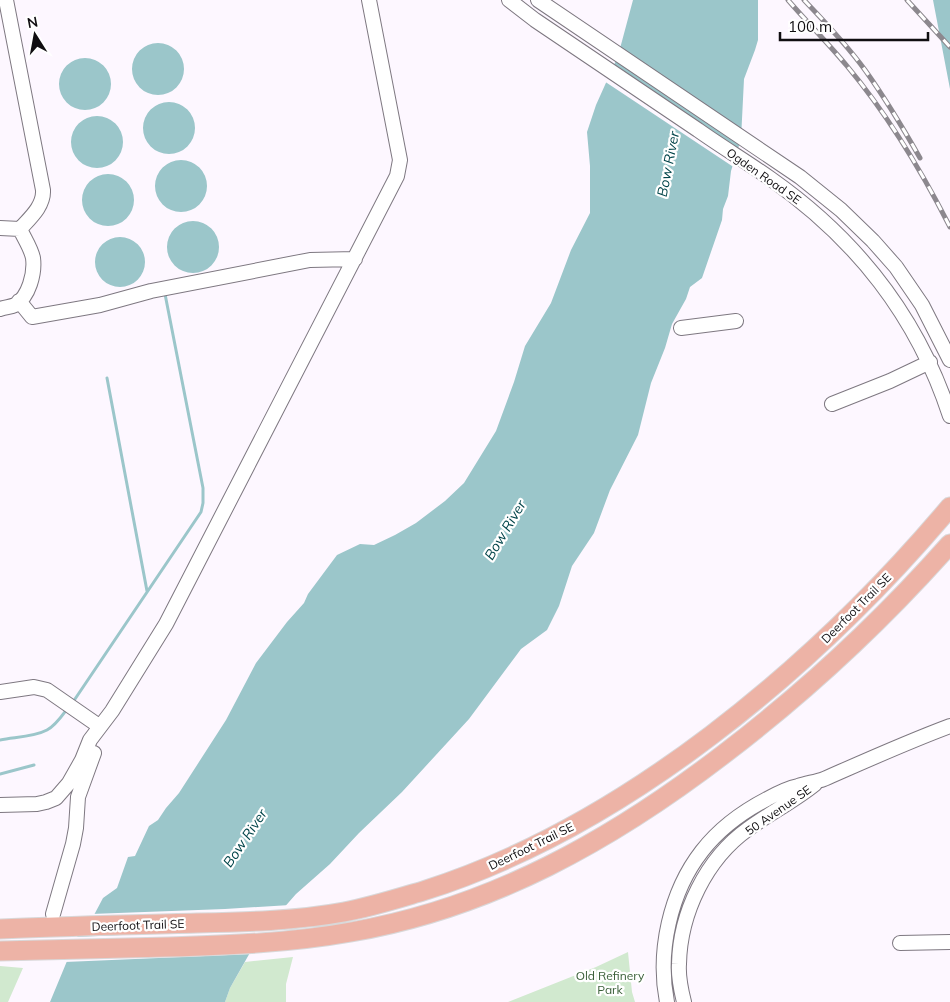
<svg xmlns="http://www.w3.org/2000/svg" width="950" height="1002" font-family="Mulish,sans-serif">
<rect width="100%" height="100%" fill="#fdf7ff"/>
<path fill="#d1e9cf" d="M 628,952 L 632,992 L 635,1002 L 508,1002 L 596,967 Z
M 293,957 L 286,984 L 286,1002 L 225,1002 L 230,988 L 245,962 Z
M 0,966 L 23,968 L 8,1002 L 0,1002 Z"/>
<path fill="#9bc6ca" d="M 633,0 L 758,0 L 758,40 L 755,50 L 744,79 L 741,139 L 731,171 L 728,196 L 723,209 L 722,220 L 702,278 L 690,287 L 686,299 L 672,324 L 665,348 L 651,383 L 638,435 L 610,490 L 594,533 L 572,566 L 559,606 L 547,630 L 521,649 L 469,719 L 402,792 L 359,833 L 330,864 L 296,894 L 260,935 L 230,988 L 225,1002 L 50,1002 L 77,937 L 85,923 L 94,915 L 103,898 L 117,888 L 128,857 L 135,856 L 149,826 L 158,820 L 166,808 L 179,793 L 226,720 L 256,663 L 287,622 L 304,603 L 308,594 L 337,555 L 360,544 L 374,545 L 395,535 L 416,523 L 445,501 L 464,483 L 496,431 L 514,382 L 525,346 L 551,303 L 571,250 L 590,213 L 590,166 L 587,132 L 596,105 L 618,56 Z
M 933,0 L 950,0 L 950,89 Z
M132 69a26 26 0 1 1 52 0a26 26 0 1 1-52 0Z
M59 84a26 26 0 1 1 52 0a26 26 0 1 1-52 0Z
M143 128a26 26 0 1 1 52 0a26 26 0 1 1-52 0Z
M71 142a26 26 0 1 1 52 0a26 26 0 1 1-52 0Z
M155 186a26 26 0 1 1 52 0a26 26 0 1 1-52 0Z
M82 200a26 26 0 1 1 52 0a26 26 0 1 1-52 0Z
M167 247a26 26 0 1 1 52 0a26 26 0 1 1-52 0Z
M95 262a25 25 0 1 1 50 0a25 25 0 1 1-50 0Z"/>
<path fill="#fdf7ff" d="M 611,64 L 740,150 L 735,168 L 604,81 Z
M 290,905 L 271,926 L 83,922 L 91,914 L 225,909 Z
M 269,929 L 252,954 L 65,962 L 74,937 Z"/>
<g fill="none" stroke-linecap="round" stroke-linejoin="round">
<path stroke="#9bc6ca" stroke-width="3" d="M 107,378 L 147,591
M 73,702 L 201,512 L 203,503 L 203,488 L 165,294
M 0,740 C 15,737 34,737 47,730 C 56,725 61,717 67,709
M 0,774 L 34,765"/>
<defs>
<path id="minor" d="M 6,0 L 43,190 C 44,206 30,218 20,229
M 509,0 L 535,20 C 590,57 644,94 698,130 C 722,147 747,162 771,179 C 856,239 917,315 950,416
M 538,0 L 800,177 L 841,210 L 873,241 L 896,267 L 922,305 L 950,360
M 0,228 L 20,229
M 19,301 L 32,317 L 100,305 L 151,291 L 310,260 L 355,259
M 0,309 C 5,307 11,307 15,305 C 29,297 35,273 33,258 C 31,248 24,238 20,229
M 681,328 L 736,321
M 832,404 L 890,381 L 930,362
M 0,692 L 34,687 L 47,690 L 99,726
M 0,805 L 37,804 L 46,802 L 56,798 L 69,783 L 82,760 L 90,740 L 112,711 L 166,624 L 397,176 L 400,160 L 369,0
M 53,914 L 73,844 L 76,828 L 78,797 L 94,753
M 900,943 L 950,942
M 667,1002 C 657,952 670,892 702,851 C 719,829 742,812 767,799 C 776,794 788,788 798,786 C 807,783 816,782 824,779 C 865,761 907,742 950,726
M 684,1002 C 681,990 678,977 679,964 C 680,913 706,859 748,829 C 770,813 794,801 815,784"/>
<path id="highway" d="M 0,929 C 65,926 131,925 197,923 C 245,922 295,921 344,912 C 371,907 396,899 423,891 C 625,827 815,667 950,507
M 0,951 C 56,950 112,948 168,947 C 230,945 290,943 351,932 C 491,908 612,840 724,754 C 808,690 880,623 950,544"/>
</defs>
<use href="#minor" stroke="#7e7881" stroke-width="16"/>
<use href="#highway" stroke="#d9d8d9" stroke-width="21"/>
<use href="#minor" stroke="#fff" stroke-width="14"/>
<use href="#highway" stroke="#edb3a6" stroke-width="19"/>
<defs>
<path id="rail" d="M 788,0 C 807,22 828,43 847,66 C 888,115 921,170 950,227
M 804,0 C 825,22 847,45 865,70 C 885,98 903,128 920,158
M 907,0 L 950,47"/>
</defs>
<use href="#rail" stroke="#8c888e" stroke-width="5"/>
<use href="#rail" stroke="#fff" stroke-width="3" stroke-dasharray="9" stroke-linecap="butt"/>
</g>
<g text-anchor="middle" dominant-baseline="central" stroke-width="4.5" stroke-linejoin="round" paint-order="stroke">
<g font-size="12" fill="#100e11" stroke="#fff">
<text transform="translate(764 176) rotate(35)">Ogden Road SE</text>
<text transform="translate(856 608) rotate(-45)">Deerfoot Trail SE</text>
<text transform="translate(778 810) rotate(-35)">50 Avenue SE</text>
<text transform="translate(531 846) rotate(-26)">Deerfoot Trail SE</text>
<text transform="translate(138 925) rotate(-2)">Deerfoot Trail SE</text>
</g>
<g font-size="12" fill="#395e37" stroke="#fff">
<text x="610" y="975">Old Refinery<tspan x="610" dy="14">Park</tspan></text>
</g>
<g font-size="14" font-style="italic" fill="#004449" stroke="#fff">
<text transform="translate(668 164) rotate(-79)">Bow River</text>
<text transform="translate(505 530) rotate(-59)">Bow River</text>
<text transform="translate(245 838) rotate(-56)">Bow River</text>
</g>
</g>
<g transform="translate(35 35) rotate(349)" stroke="#ffffff" stroke-width="4" paint-order="stroke">
<path d="M0-4L9 19L0 12L-9 19Z" fill="#100e11"/>
<text y="-8" font-size="14" font-weight="bold" text-anchor="middle" fill="#100e11">N</text>
</g>
<path d="M780 32v8h148v-8" fill="none" stroke="#100e11" stroke-width="2.5"/>
<text x="788" y="32" font-size="15" fill="#100e11" stroke="#ffffff" stroke-width="4" paint-order="stroke">100 m</text>
</svg>
